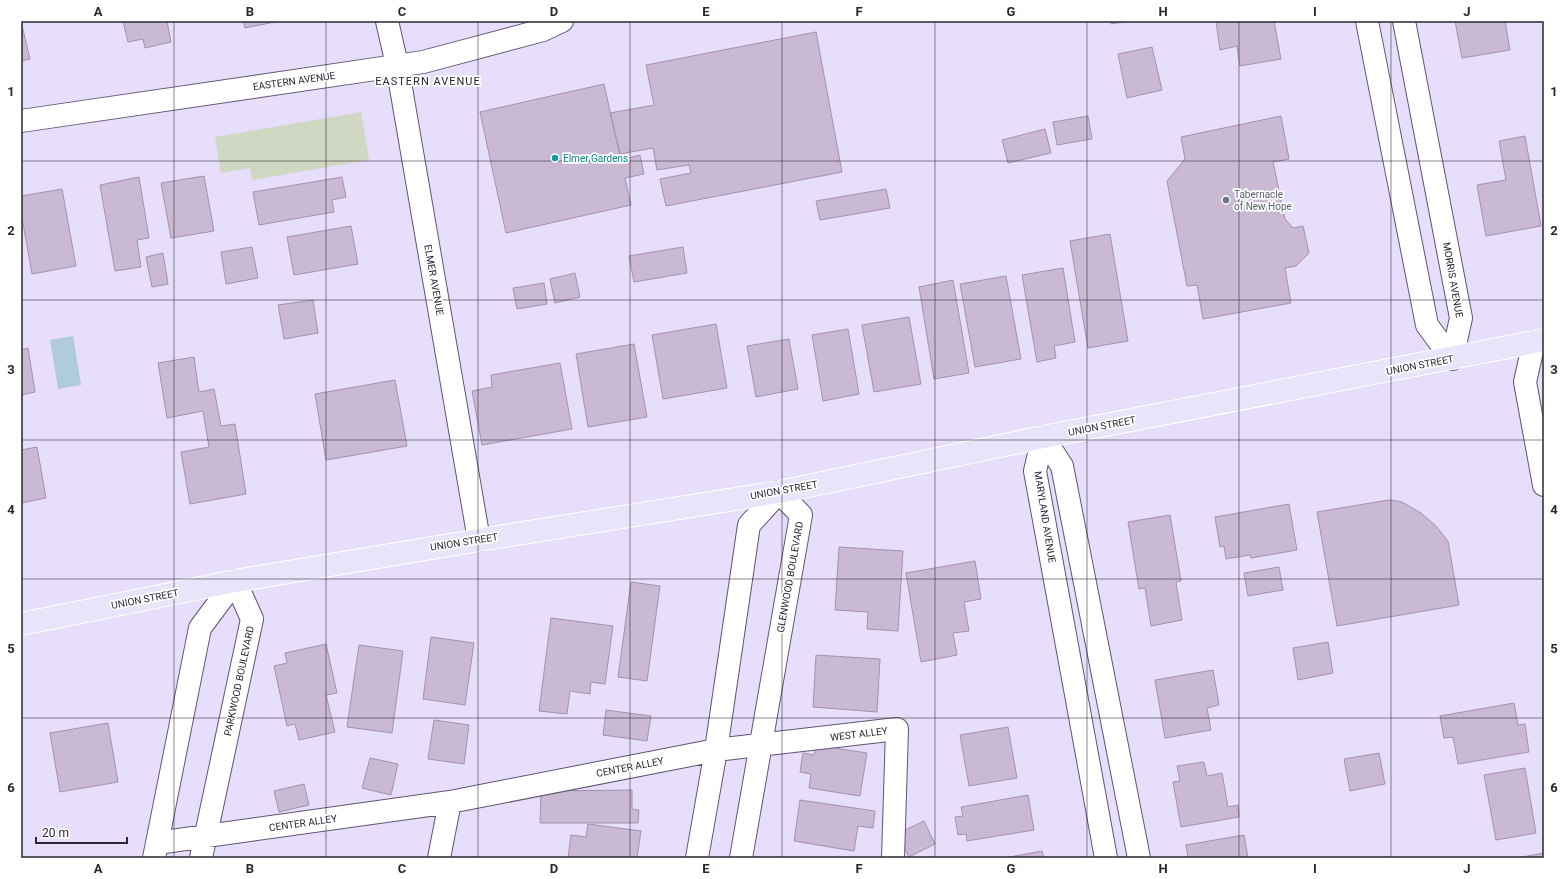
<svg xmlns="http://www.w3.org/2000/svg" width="1565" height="879" font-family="Roboto,sans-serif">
<rect width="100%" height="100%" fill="#e6defa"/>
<path fill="#d0d7c3" d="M 361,112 L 369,160 L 252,180 L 250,168 L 221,173 L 215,137 Z"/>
<path fill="#b0cade" d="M 73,336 L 81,385 L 58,389 L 50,340 Z"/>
<path fill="#c9b9d2" stroke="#a492af" d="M 21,21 L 30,59 L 21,61 Z
M 123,21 L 167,21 L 171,42 L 145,48 L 143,39 L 128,42 Z
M 243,21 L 280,21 L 245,28 Z
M 1111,21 L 1129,21 L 1111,24 Z
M 1216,21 L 1274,21 L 1281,59 L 1240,66 L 1237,46 L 1220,50 Z
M 1455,21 L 1505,21 L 1510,50 L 1462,58 Z
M 816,32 L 842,172 L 666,206 L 660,179 L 691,173 L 689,165 L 657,170 L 653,148 L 620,154 L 610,113 L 654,105 L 646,65 Z
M 1152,47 L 1162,90 L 1127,98 L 1118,54 Z
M 604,84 L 621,160 L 640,155 L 644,174 L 625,178 L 631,205 L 506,233 L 480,112 Z
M 1088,116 L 1092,139 L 1057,145 L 1053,122 Z
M 1281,116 L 1289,159 L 1273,162 L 1285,219 L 1293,228 L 1303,226 L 1309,253 L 1296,266 L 1285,268 L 1291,303 L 1203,319 L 1197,285 L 1187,286 L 1167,181 L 1185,159 L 1181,137 Z
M 1045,129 L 1051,153 L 1008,163 L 1002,140 Z
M 1525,136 L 1541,226 L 1486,236 L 1477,185 L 1506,180 L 1499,141 Z
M 204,176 L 214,231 L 171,238 L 161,183 Z
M 139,177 L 149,238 L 137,240 L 141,267 L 115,271 L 100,185 Z
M 342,177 L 346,197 L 332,200 L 334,212 L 259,225 L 253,192 Z
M 62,189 L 76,266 L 32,274 L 21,212 L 21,196 Z
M 886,189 L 890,208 L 820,220 L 816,201 Z
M 351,226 L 358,264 L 294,275 L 287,237 Z
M 1110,234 L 1128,341 L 1088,348 L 1070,241 Z
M 252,247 L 258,278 L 226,284 L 221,252 Z
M 683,247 L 687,273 L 634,282 L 629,256 Z
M 163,253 L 168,284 L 152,287 L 146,257 Z
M 1063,268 L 1075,342 L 1054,346 L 1056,358 L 1037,362 L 1022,275 Z
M 575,273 L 580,297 L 555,303 L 550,279 Z
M 1006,276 L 1021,359 L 975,367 L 960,284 Z
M 953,280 L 969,373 L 934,379 L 919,287 Z
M 544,283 L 547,304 L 517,309 L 513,288 Z
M 313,300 L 318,333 L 284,339 L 278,305 Z
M 909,317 L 921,384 L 874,392 L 862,325 Z
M 716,324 L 727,388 L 663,399 L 652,335 Z
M 848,329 L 859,394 L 823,401 L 812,335 Z
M 789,339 L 798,389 L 756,397 L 747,346 Z
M 634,344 L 647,417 L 588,427 L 576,354 Z
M 28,348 L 35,392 L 21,395 L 21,350 Z
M 194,357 L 199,392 L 214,389 L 221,426 L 235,424 L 246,494 L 190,504 L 181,452 L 209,447 L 203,411 L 167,418 L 158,363 Z
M 560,363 L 572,429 L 482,445 L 472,391 L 492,387 L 491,375 Z
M 395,380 L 407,446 L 326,460 L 315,394 Z
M 37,447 L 46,498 L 21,503 L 21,450 Z
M 1391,500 L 1402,502 L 1421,513 L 1436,526 L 1448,541 L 1459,605 L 1337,626 L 1317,512 L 1382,501 Z
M 1289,504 L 1297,550 L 1251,558 L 1250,555 L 1226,559 L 1224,546 L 1220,547 L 1215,517 Z
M 1170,515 L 1181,581 L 1176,582 L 1182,620 L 1151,626 L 1145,588 L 1139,589 L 1128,522 Z
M 839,547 L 903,551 L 898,631 L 867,629 L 868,612 L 835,610 Z
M 975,561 L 981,599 L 964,602 L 969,631 L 953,633 L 957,655 L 921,662 L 906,573 Z
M 1279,567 L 1283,590 L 1248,596 L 1244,573 Z
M 631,582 L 660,586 L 647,681 L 618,677 Z
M 551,618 L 613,626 L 605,684 L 591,682 L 590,694 L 570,691 L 567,714 L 539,711 Z
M 431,637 L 474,643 L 465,705 L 423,699 Z
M 1328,642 L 1333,673 L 1298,680 L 1293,648 Z
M 326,644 L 337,693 L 326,695 L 335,732 L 299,740 L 295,724 L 287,726 L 274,666 L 287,663 L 285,653 Z
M 359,645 L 403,651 L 392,733 L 347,727 Z
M 816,655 L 880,659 L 877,712 L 813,707 Z
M 1213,670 L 1219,705 L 1207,708 L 1211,730 L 1165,738 L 1155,680 Z
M 1514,703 L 1518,725 L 1525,724 L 1529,752 L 1458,764 L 1453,737 L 1444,738 L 1440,716 Z
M 606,710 L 651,716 L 647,741 L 603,735 Z
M 434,720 L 469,725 L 464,764 L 428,759 Z
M 108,723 L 118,782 L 60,792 L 50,733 Z
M 1008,727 L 1017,778 L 969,786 L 960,735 Z
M 816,745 L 867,753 L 860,796 L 809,788 L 811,774 L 800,772 L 803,753 L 814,755 Z
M 1379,753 L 1385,784 L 1350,791 L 1344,759 Z
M 370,758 L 398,764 L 391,795 L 362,788 Z
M 1204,762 L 1207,776 L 1222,773 L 1228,807 L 1238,805 L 1239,817 L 1181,827 L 1173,782 L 1180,781 L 1177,766 Z
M 1525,768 L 1536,833 L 1496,840 L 1484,775 Z
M 304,784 L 309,805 L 279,812 L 274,791 Z
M 632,790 L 632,809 L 639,810 L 638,823 L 540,823 L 541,791 Z
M 1028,795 L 1034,830 L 967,841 L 966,834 L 958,835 L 955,817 L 963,816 L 961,807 Z
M 800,800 L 875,811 L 873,828 L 858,826 L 854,851 L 794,841 Z
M 924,821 L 935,844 L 909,857 L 897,834 Z
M 588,824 L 641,831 L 637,858 L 568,858 L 571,835 L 586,837 Z
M 1244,835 L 1248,858 L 1188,858 L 1186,845 Z
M 1042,851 L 1044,858 L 1004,858 Z
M 1544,853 L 1544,858 L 1517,858 Z"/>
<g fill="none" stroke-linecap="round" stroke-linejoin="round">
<defs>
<path id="minor" d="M 387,21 L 397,65 L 479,540
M 1367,21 L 1427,325 L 1452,359
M 1404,21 L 1461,318 L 1452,359
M 21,121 L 423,62 L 543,30 L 562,21
M 1534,342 L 1525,382 L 1544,485
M 1043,437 L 1062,466 L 1139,858
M 1043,437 L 1035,471 L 1106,858
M 157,843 L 450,802
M 154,858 L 200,628 L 235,581 L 252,619 L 201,858
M 439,858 L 450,802 L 716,750 L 897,729 L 893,858
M 697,858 L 716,750 L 749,525 L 779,492 L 801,515 L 741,858"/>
<path id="major" d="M 21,624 L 235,581 L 479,540 L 779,492 L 1043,437 L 1544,340"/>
</defs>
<use href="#minor" stroke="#5e5572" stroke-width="24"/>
<use href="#major" stroke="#fff" stroke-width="24"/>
<use href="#minor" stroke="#fff" stroke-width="22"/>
<use href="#major" stroke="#e6e5f9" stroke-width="22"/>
</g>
<path fill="none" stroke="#2a2632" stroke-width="1" stroke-opacity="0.55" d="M 174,21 L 174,858M 326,21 L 326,858M 478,21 L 478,858M 630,21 L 630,858M 782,21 L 782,858M 935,21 L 935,858M 1087,21 L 1087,858M 1239,21 L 1239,858M 1391,21 L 1391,858M 21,161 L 1544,161M 21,300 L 1544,300M 21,440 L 1544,440M 21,579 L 1544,579M 21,718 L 1544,718"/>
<circle fill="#0f9aa8" stroke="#fff" stroke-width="1.5" cx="555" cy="158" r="4"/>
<circle fill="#6b7280" stroke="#fff" stroke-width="1.5" cx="1226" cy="200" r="4"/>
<g text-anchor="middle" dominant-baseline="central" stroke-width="3.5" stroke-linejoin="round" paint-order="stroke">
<g font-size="10" fill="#2a2632" stroke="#fff">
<text transform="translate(294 81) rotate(-8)">EASTERN AVENUE</text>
<text transform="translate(434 280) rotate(80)">ELMER AVENUE</text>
<text transform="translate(1453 280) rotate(80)">MORRIS AVENUE</text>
<text transform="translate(1420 365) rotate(-11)">UNION STREET</text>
<text transform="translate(1102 426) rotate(-11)">UNION STREET</text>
<text transform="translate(784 490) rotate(-10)">UNION STREET</text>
<text transform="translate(1045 517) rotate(81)">MARYLAND AVENUE</text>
<text transform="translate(464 542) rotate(-9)">UNION STREET</text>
<text transform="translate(790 577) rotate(-80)">GLENWOOD BOULEVARD</text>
<text transform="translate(145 599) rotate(-11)">UNION STREET</text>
<text transform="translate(239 681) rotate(-78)">PARKWOOD BOULEVARD</text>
<text transform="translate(859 734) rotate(-7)">WEST ALLEY</text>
<text transform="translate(630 767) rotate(-11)">CENTER ALLEY</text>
<text transform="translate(303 823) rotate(-8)">CENTER ALLEY</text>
</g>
<g font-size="10" fill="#0d838f" stroke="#fff" text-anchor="start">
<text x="563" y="158">Elmer Gardens</text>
</g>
<g font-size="10" fill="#5b616d" stroke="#fff" text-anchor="start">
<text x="1234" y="194">Tabernacle<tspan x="1234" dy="12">of New Hope</tspan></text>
</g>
<g font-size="11" letter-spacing="1" fill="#2a2632" stroke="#fff">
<text x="428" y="81">EASTERN AVENUE</text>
</g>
</g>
<rect width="1565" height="879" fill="none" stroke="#ffffff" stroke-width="44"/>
<path d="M36 837v6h91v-6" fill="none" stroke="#2a2632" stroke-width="2"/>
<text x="42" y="837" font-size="12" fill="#2a2632" stroke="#ffffff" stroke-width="3" paint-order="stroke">20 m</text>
<rect x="22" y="22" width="1521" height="835" fill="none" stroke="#2a2632" stroke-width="1.5"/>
<g font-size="13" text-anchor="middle" font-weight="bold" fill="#2a2632">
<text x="98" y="16">A</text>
<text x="250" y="16">B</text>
<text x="402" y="16">C</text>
<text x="554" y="16">D</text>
<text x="706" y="16">E</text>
<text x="859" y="16">F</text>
<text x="1011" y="16">G</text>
<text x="1163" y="16">H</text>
<text x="1315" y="16">I</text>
<text x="1467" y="16">J</text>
<text x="11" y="96">1</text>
<text x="1554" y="96">1</text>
<text x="11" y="235">2</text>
<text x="1554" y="235">2</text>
<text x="11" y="374">3</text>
<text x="1554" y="374">3</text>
<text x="11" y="514">4</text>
<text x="1554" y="514">4</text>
<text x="11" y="653">5</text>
<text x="1554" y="653">5</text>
<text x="11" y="792">6</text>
<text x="1554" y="792">6</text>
<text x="98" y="873">A</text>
<text x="250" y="873">B</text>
<text x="402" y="873">C</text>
<text x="554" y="873">D</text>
<text x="706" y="873">E</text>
<text x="859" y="873">F</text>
<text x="1011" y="873">G</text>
<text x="1163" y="873">H</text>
<text x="1315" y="873">I</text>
<text x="1467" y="873">J</text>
</g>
</svg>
